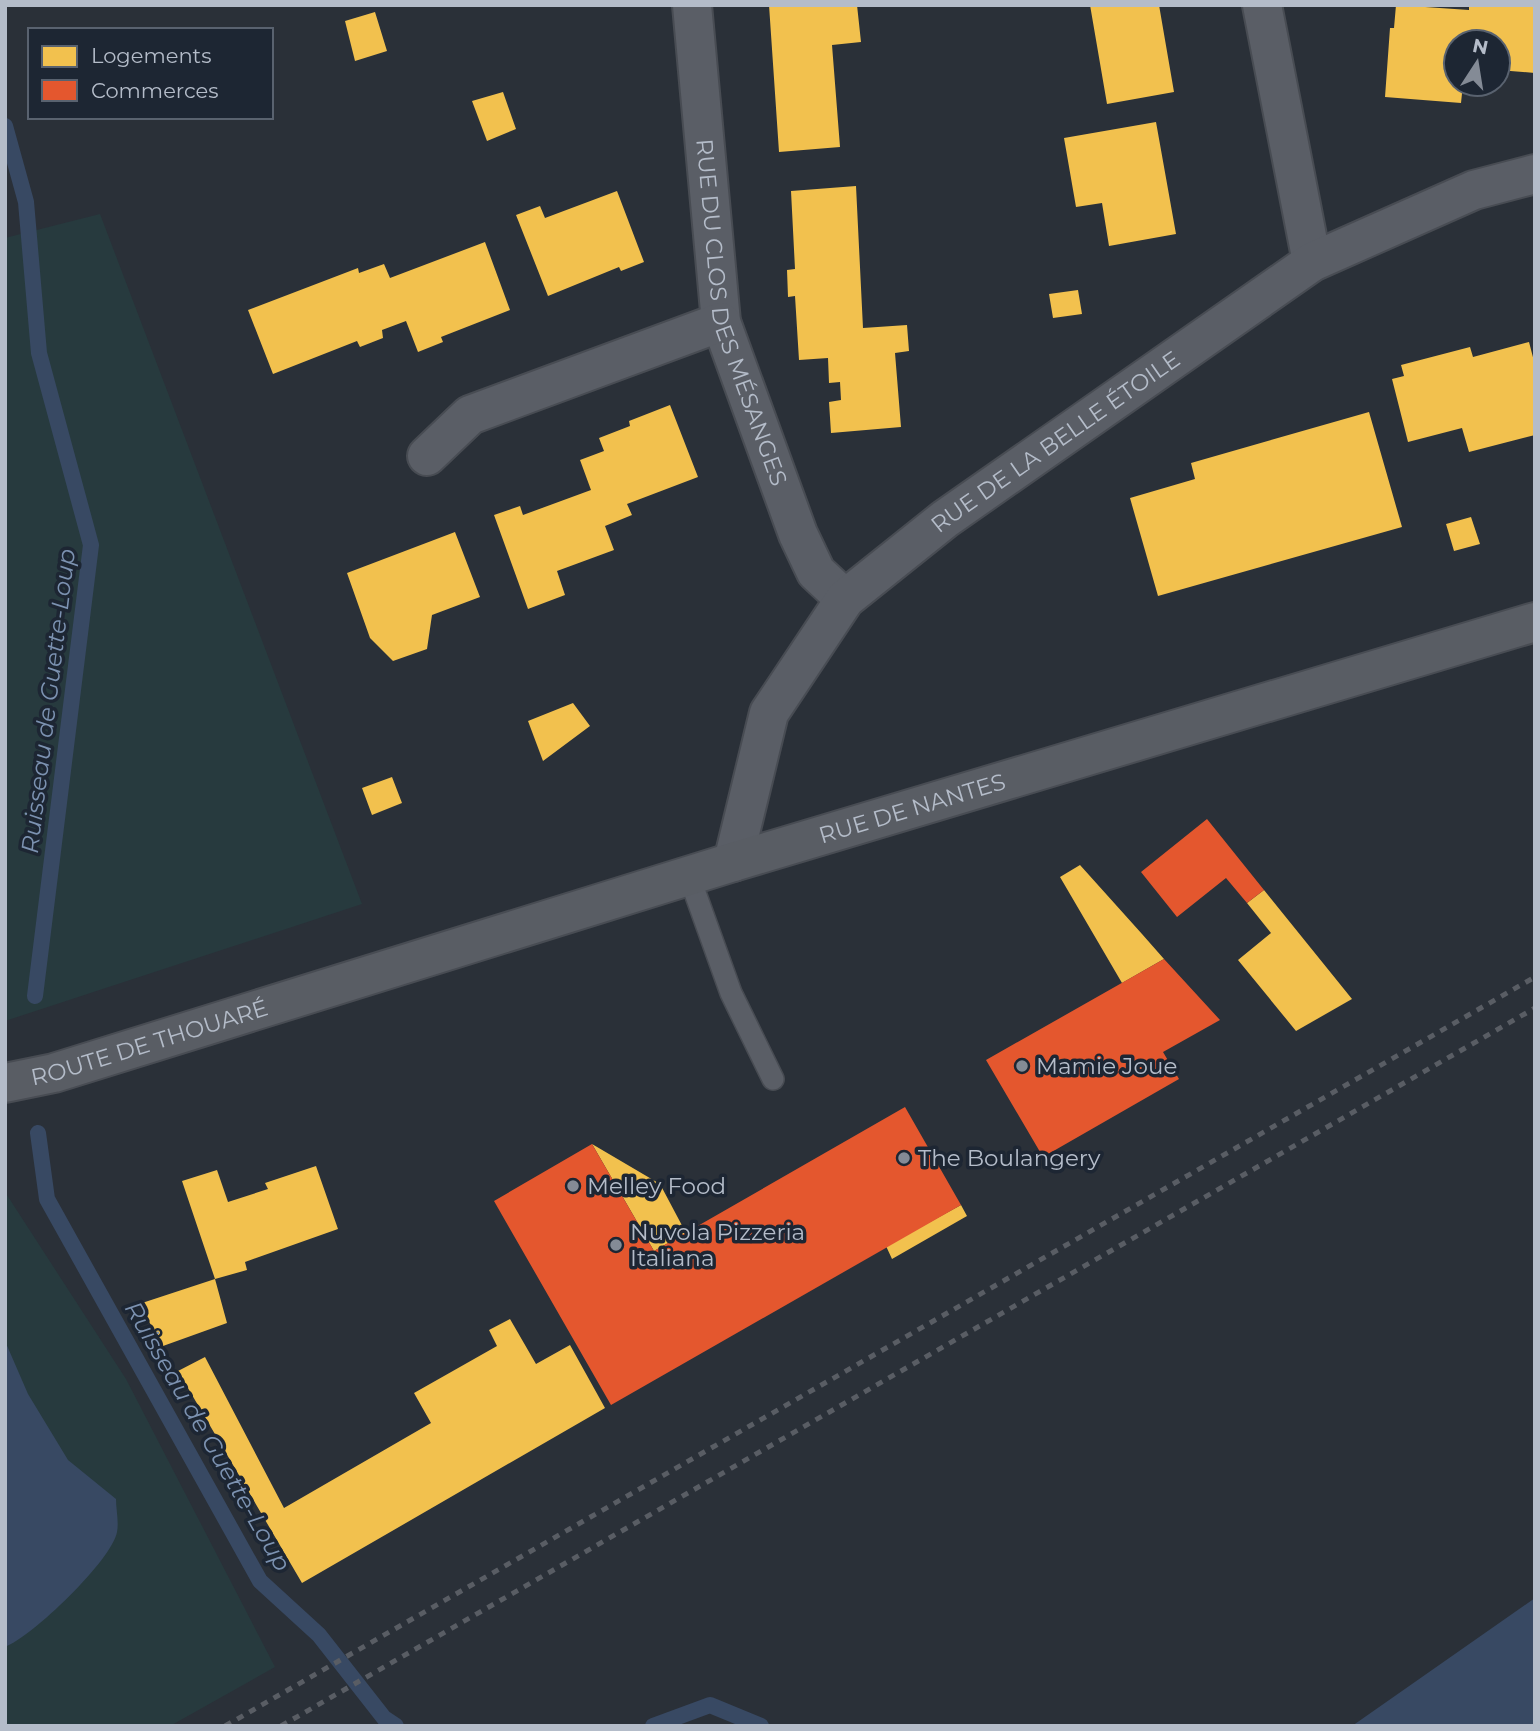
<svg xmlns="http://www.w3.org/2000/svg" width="1540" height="1731" font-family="Montserrat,sans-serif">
<rect width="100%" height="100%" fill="#2a3038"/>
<path fill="#273a3e" d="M 100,214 L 362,904 L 5,1021 L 5,238 Z
M 5,1192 L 126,1379 L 275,1667 L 170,1726 L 5,1726 Z"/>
<path fill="#384963" d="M 5,1341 L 28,1394 L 68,1460 L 116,1499 C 116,1509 119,1522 117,1532 C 112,1560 32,1637 5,1647 Z
M 1535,1598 L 1535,1726 L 1352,1726 Z"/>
<path fill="#f2c14e" d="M 769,5 L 857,5 L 861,42 L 832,45 L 840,147 L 779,152 Z
M 1090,5 L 1159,5 L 1174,92 L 1107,104 Z
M 1396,5 L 1469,10 L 1469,5 L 1535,5 L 1535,73 L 1498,70 L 1498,42 L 1456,42 L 1456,84 L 1463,84 L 1461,103 L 1385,97 L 1390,28 L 1394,28 Z
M 375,12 L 387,51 L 355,61 L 345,21 Z
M 503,92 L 516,129 L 487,141 L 472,101 Z
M 1156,122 L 1176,234 L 1109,246 L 1102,203 L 1076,207 L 1064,138 Z
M 856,186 L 863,328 L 907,325 L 909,351 L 895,353 L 901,427 L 831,433 L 829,402 L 841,400 L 840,382 L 829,383 L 828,358 L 799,360 L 795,296 L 788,297 L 787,270 L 795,269 L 791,191 Z
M 617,191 L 644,262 L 621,271 L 619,267 L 548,296 L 516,215 L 540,206 L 545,218 Z
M 485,242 L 510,310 L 441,337 L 443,342 L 418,352 L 406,321 L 382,330 L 383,338 L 360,347 L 357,341 L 273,374 L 248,310 L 358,268 L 359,273 L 384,264 L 390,278 Z
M 1078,290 L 1082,314 L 1053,318 L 1049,294 Z
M 1529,342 L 1535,365 L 1535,435 L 1469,452 L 1462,428 L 1408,442 L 1392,379 L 1404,376 L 1401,365 L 1470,347 L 1473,357 Z
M 670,405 L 698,477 L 627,504 L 632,515 L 605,526 L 614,550 L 557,571 L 565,595 L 528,609 L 494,515 L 520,506 L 523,515 L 591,490 L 580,460 L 604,451 L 599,438 L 630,426 L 629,421 Z
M 1369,412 L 1402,527 L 1158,596 L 1130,498 L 1195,479 L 1191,463 Z
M 1471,517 L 1480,544 L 1454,551 L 1446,524 Z
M 455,532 L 480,597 L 432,615 L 427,649 L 393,661 L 370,638 L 347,573 Z
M 573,703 L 590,726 L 543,761 L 528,721 Z
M 392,777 L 402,803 L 372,815 L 362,788 Z
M 1080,865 L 1142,934 L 1164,959 L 1122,983 L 1060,877 Z
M 1264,890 L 1352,999 L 1296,1031 L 1238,960 L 1271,933 L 1247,903 Z
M 592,1144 L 660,1184 L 686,1233 L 654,1251 Z
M 316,1166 L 338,1229 L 245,1262 L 247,1270 L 215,1279 L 182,1181 L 217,1170 L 228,1202 L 268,1189 L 265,1183 Z
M 961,1205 L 967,1216 L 892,1259 L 886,1246 Z
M 215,1279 L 227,1323 L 163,1346 L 139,1304 Z
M 510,1319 L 536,1364 L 570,1345 L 605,1408 L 302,1583 L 178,1371 L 205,1357 L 284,1508 L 431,1423 L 414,1393 L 497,1346 L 489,1330 Z"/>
<path fill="#e4572e" d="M 1207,819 L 1264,890 L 1247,903 L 1226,878 L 1177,917 L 1141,872 Z
M 1164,959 L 1220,1020 L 1163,1052 L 1179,1079 L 1043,1157 L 986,1060 Z
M 905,1107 L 961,1205 L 611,1405 L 494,1201 L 592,1144 L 654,1251 Z"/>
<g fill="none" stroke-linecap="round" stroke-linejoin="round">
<path stroke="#384963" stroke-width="16" d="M 5,126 L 26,202 L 39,353 L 91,545 L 35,996
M 38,1133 L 47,1199 L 260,1581 L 319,1635 L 384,1718 L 396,1726
M 653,1726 L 710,1705 L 761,1726"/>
<defs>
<path id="lane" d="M 689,876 L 731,993 L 773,1079"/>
<g id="street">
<path id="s1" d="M 692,5 L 721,322 L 798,534 L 816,572 L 845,599"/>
<path d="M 1262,5 L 1312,262"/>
<path d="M 427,456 L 470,415 L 721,322"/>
<path id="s2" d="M 733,862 L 769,713 L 845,599 L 945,519 L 1312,262 L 1474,190 L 1535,174"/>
</g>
<g id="secondary">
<path id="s3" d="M 5,1083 L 54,1073 L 733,862 L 1535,622"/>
</g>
</defs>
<use href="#lane" stroke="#484c53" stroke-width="24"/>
<use href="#street" stroke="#484c53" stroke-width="42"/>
<use href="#secondary" stroke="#484c53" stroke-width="42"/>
<use href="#lane" stroke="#5a5e66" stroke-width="21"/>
<use href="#street" stroke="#5a5e66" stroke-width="38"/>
<use href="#secondary" stroke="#595d64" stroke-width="38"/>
<path stroke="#595d64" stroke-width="5" stroke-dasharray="7 7" stroke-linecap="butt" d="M 225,1726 L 1535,977
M 281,1726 L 1535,1008"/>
</g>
<g fill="#848b96" stroke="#1d2633" stroke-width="2.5">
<circle cx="1022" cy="1066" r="7"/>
<circle cx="904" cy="1158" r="7"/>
<circle cx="573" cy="1186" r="7"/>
<circle cx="616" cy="1245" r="7"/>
</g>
<g text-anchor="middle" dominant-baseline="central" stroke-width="7" stroke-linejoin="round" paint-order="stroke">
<g font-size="23" fill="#b4bcc9" stroke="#1d2633">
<text stroke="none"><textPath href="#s1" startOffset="313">RUE DU CLOS DES MÉSANGES</textPath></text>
<text stroke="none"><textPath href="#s2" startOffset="553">RUE DE LA BELLE ÉTOILE</textPath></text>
<text stroke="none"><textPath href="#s3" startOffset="948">RUE DE NANTES</textPath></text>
<text stroke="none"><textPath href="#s3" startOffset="150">ROUTE DE THOUARÉ</textPath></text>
</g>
<g font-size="23" fill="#b4bcc9" stroke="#1d2633" text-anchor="start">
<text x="1036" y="1066">Mamie Joue</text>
<text x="918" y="1158">The Boulangery</text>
<text x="587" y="1186">Melley Food</text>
<text x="630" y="1232">Nuvola Pizzeria<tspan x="630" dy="26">Italiana</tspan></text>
</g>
<g font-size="24" font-style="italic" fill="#7c92b1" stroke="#1d2633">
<text transform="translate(48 701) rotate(-83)">Ruisseau de Guette-Loup</text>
<text transform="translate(208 1436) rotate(60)">Ruisseau de Guette-Loup</text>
</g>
</g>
<rect width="1540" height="1731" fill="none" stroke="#b4bcc9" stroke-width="14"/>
<rect x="28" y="28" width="245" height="91" fill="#1d2633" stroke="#59626f" stroke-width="2"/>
<rect x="42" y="46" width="35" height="21" fill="#f2c14e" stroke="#59626f" stroke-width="2"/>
<text x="91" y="63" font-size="21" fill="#b4bcc9">Logements</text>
<rect x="42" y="80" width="35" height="21" fill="#e4572e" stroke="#59626f" stroke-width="2"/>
<text x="91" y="98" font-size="21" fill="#b4bcc9">Commerces</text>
<g transform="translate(1477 63) rotate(12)"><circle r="33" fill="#1d2633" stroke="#59626f" stroke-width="2"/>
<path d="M0-5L12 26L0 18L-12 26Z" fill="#848b96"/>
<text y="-10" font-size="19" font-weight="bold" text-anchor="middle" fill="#b4bcc9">N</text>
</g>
</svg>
